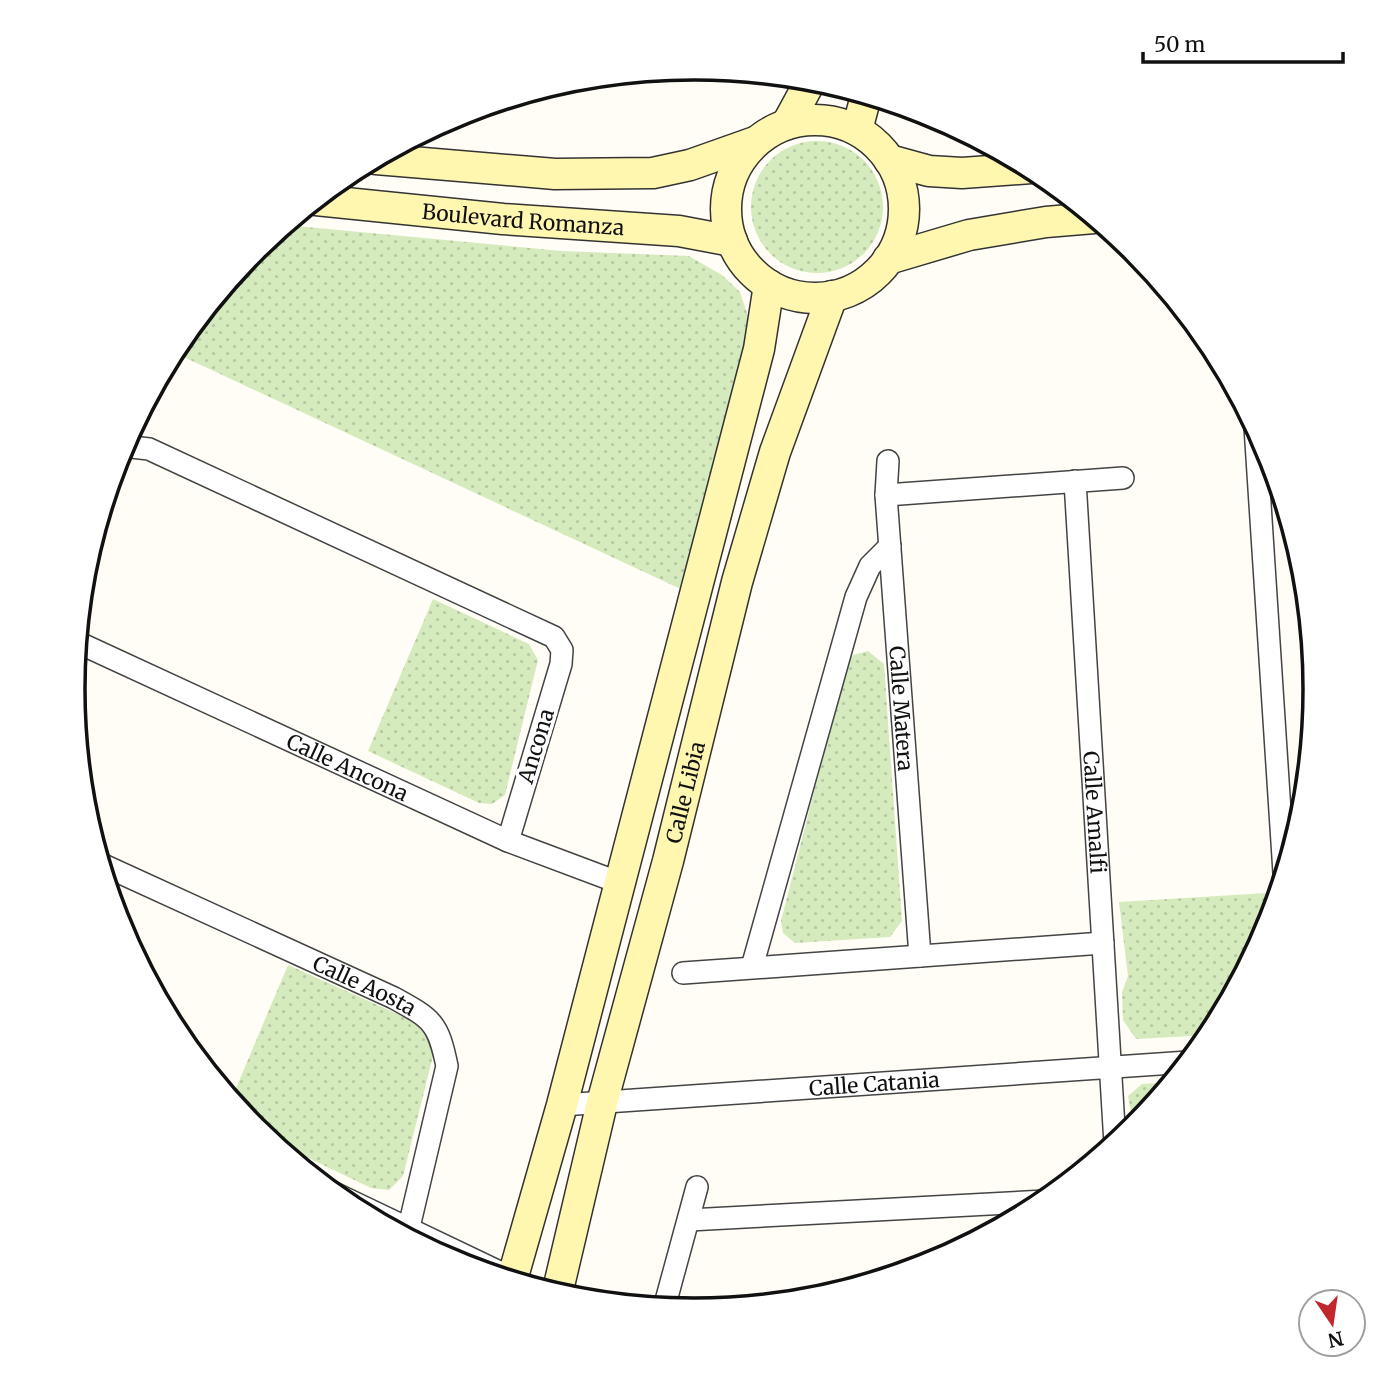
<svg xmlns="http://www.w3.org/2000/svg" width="1388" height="1379" font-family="Merriweather,serif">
<defs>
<pattern id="park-dots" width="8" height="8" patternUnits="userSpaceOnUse" patternTransform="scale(1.75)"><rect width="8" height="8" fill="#d5ebbd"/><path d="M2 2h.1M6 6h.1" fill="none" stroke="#b6c8a1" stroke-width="1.8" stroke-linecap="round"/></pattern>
</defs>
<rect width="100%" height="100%" fill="#fffdf5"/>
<path fill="url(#park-dots)" d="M751 207a66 66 0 1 1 132 0a66 66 0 1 1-132 0Z
M 285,225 L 562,251 L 689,256 L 722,275 L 740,292 L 748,316 L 749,340 L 687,592 L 173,352 L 255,250 Z
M 433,599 L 529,644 L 538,660 L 505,795 L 492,804 L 479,803 L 368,751 Z
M 868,651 L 884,664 L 902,921 L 890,937 L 795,943 L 783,933 L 781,921 L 845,670 L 853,655 Z
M 1267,893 L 1262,920 L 1263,937 L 1210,1035 L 1136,1039 L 1123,1020 L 1122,992 L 1128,976 L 1119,902 Z
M 288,965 L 429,1028 L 436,1044 L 403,1176 L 389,1190 L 371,1188 L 265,1137 L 254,1129 L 231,1100 Z
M 1172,1082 L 1134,1128 L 1128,1096 L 1142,1084 Z"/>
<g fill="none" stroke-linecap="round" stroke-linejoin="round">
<defs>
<g id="street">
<path d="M 1255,427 L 1284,873"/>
<path d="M 123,446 L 149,449 L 554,637 L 562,650 L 561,664 L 508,841"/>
<path id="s1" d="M 888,461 L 886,495 L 920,956"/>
<path id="s2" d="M 1075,481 L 1115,1144"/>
<path d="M 886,495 L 1123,478"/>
<path id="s3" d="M 77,642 L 508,841 L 620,883"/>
<path id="s4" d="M 101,864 L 394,998 C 432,1019 438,1022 447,1066 L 409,1227"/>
<path d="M 752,967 L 856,597 L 870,566 L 890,546"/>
<path d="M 683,973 L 1103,943"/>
<path id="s5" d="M 562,1105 L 1188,1062"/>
<path d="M 330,1191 L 512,1278"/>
<path d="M 689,1220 L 1045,1201"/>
<path d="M 664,1308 L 697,1187"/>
</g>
<g id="secondary">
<circle cx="815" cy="209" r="89"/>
<path d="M 787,124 L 811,80"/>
<path d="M 857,130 L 866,96"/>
<path d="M 376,159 L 555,174 L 653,173 L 690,165 L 755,142"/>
<path d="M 889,160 L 929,171 L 962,173 L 1031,168"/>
<path id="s6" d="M 316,200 L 503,219 L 679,231 L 732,241"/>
<path d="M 888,259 L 969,235 L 1046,222 L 1094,218"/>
<path d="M 512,1280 L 562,1105 L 759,349 L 769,285"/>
<path id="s7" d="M 557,1294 L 602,1103 L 668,861 L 737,582 L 775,452 L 832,296"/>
</g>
</defs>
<use href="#street" stroke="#444" stroke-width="24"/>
<use href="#secondary" stroke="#333" stroke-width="33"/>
<use href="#street" stroke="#fff" stroke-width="21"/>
<use href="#secondary" stroke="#fff6b0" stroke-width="30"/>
</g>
<g text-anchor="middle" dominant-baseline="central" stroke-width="7" stroke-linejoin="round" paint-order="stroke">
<g font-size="21" fill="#111" stroke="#fff">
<text stroke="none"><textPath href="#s6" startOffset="208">Boulevard Romanza</textPath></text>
<text stroke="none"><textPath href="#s1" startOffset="248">Calle Matera</textPath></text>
<text transform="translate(536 746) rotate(-73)">Ancona</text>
<text stroke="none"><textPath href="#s3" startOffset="298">Calle Ancona</textPath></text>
<text stroke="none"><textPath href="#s7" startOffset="518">Calle Libia</textPath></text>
<text stroke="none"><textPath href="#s2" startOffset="332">Calle Amalfi</textPath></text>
<text stroke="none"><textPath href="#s4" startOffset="290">Calle Aosta</textPath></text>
<text stroke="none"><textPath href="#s5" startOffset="313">Calle Catania</textPath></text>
</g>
</g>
<path d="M0 0H1388V1379H0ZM85 689a609 609 0 1 1 1218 0a609 609 0 1 1-1218 0Z" fill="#fff" fill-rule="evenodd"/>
<path fill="none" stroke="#111" stroke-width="3.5" d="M85 689a609 609 0 1 1 1218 0a609 609 0 1 1-1218 0Z"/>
<g transform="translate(1332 1323) rotate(167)"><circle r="33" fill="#ffffff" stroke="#a0a0a0" stroke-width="2"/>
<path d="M0-5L12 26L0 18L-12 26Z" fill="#c4262e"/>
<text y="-10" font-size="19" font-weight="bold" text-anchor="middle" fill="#111111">N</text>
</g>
<path d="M1143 52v10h200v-10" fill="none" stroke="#111111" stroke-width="3.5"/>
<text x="1154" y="52" font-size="21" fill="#111111" stroke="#ffffff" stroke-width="5" paint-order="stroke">50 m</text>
</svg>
